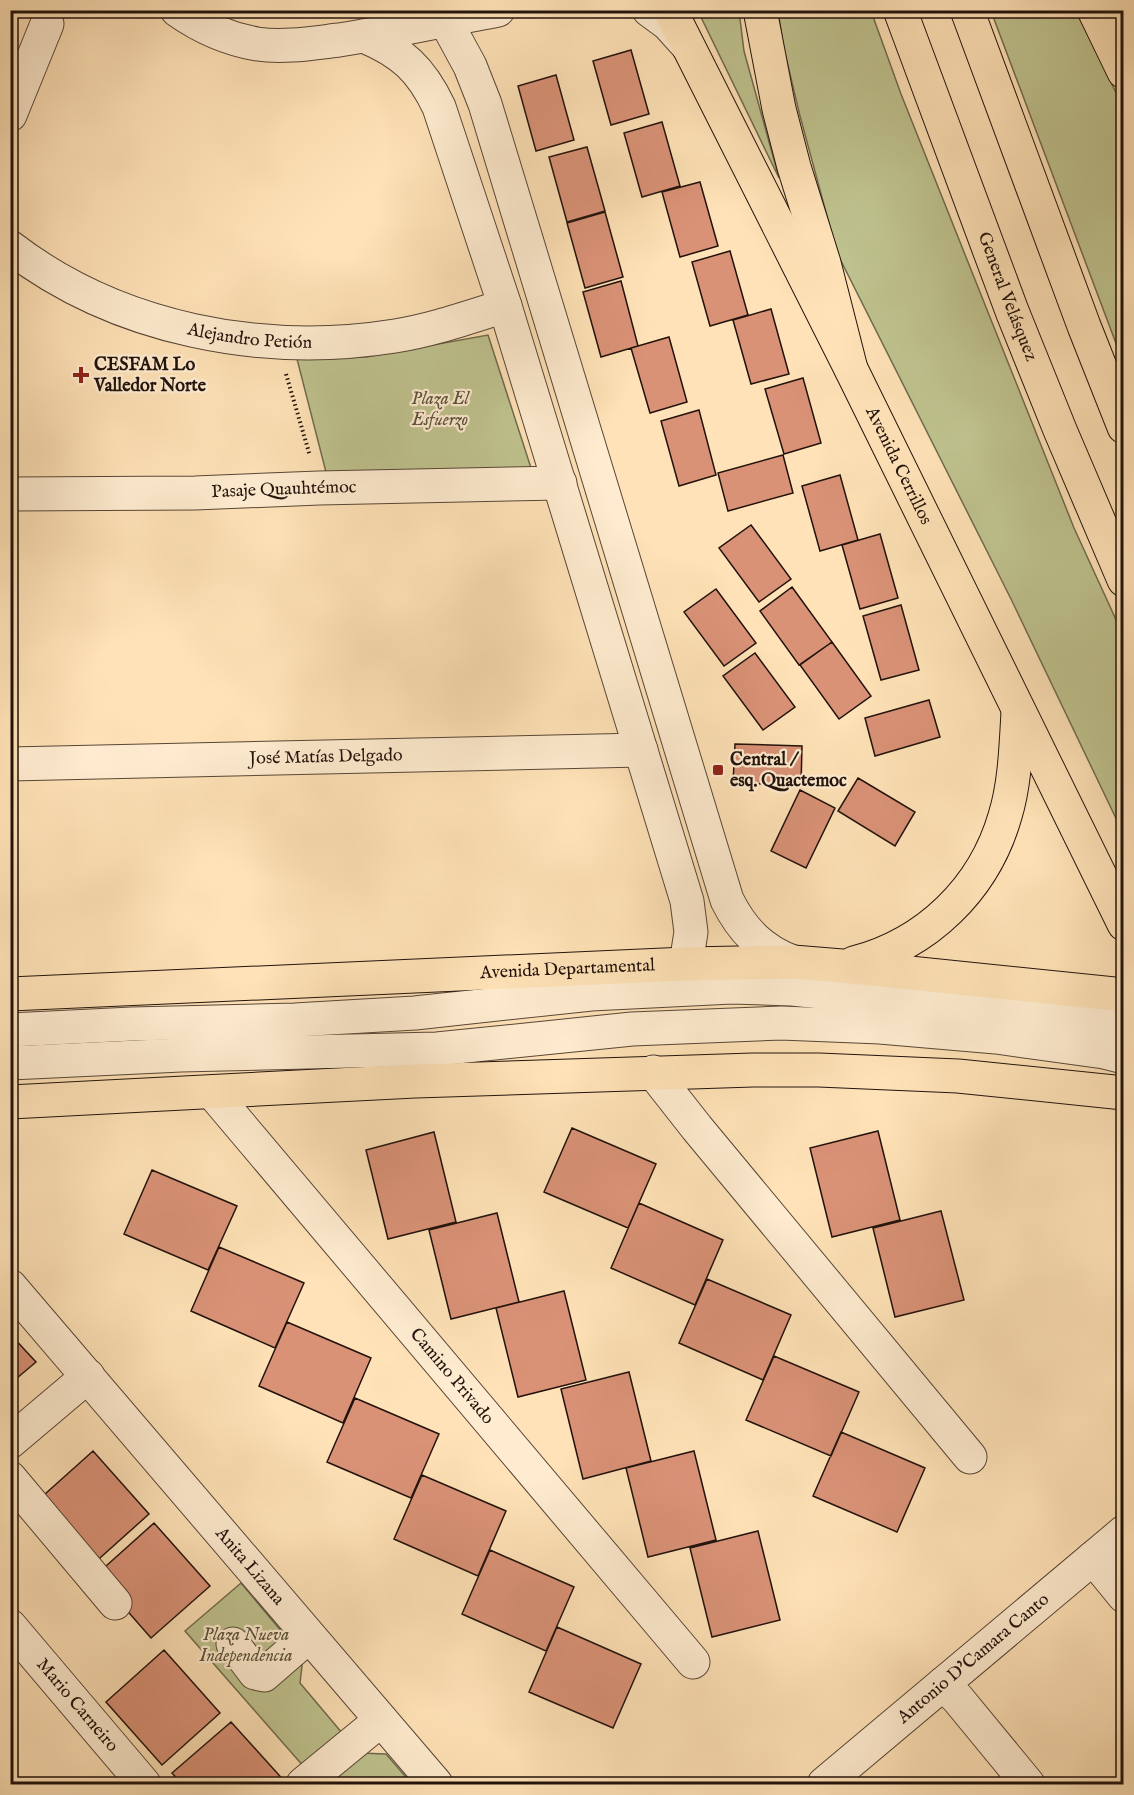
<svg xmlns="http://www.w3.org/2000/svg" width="1134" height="1795" font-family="'IM FELL English',serif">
<rect width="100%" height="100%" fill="#ffe2b7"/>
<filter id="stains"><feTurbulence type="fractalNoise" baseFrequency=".00333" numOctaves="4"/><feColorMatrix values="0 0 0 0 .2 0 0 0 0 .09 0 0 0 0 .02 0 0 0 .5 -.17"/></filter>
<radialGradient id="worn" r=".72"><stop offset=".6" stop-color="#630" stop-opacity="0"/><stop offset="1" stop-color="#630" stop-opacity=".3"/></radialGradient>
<path fill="#bfc38f" stroke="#706a4e" stroke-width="1.5" d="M 698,11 L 739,11 L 744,51 L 779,178 Z
M 778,11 L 871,11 L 901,94 L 1074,528 L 1123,635 L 1123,833 L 1011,599 L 837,253 L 800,116 L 784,49 Z
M 991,11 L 1076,11 L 1123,107 L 1123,362 Z
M 488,335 L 532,471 L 327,476 L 297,359 L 366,357 Z
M 241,1583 L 303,1657 L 300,1683 L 359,1753 L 386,1754 L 412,1784 L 319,1784 L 185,1631 Z"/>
<path fill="#da9277" stroke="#21120c" stroke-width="1.5" d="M 631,50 L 649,114 L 611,125 L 593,61 Z
M 556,75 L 574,140 L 536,151 L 518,86 Z
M 662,122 L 680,186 L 642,197 L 624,133 Z
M 587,147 L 605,211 L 567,222 L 549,157 Z
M 700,182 L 718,246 L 680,257 L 662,192 Z
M 605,212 L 623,277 L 585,288 L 567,223 Z
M 730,251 L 748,315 L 710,326 L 692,262 Z
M 621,281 L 638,346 L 601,357 L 583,292 Z
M 771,309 L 789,374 L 751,384 L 733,320 Z
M 669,337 L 687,402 L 650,413 L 631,348 Z
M 803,378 L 821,443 L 784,454 L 765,389 Z
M 699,410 L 716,475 L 679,486 L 661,421 Z
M 783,455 L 793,493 L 728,511 L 718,473 Z
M 840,475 L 858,540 L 820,551 L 802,486 Z
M 751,525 L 791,579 L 759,602 L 719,548 Z
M 880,534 L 898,598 L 860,609 L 842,545 Z
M 792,587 L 832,642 L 799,665 L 760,611 Z
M 716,589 L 756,643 L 724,666 L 684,612 Z
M 901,605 L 919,670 L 881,680 L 863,616 Z
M 832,642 L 871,696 L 839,719 L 800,665 Z
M 755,653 L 795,707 L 763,730 L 723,676 Z
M 929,700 L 940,737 L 875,756 L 865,718 Z
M 735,744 L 802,746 L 801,785 L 733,783 Z
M 858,778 L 915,812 L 895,846 L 838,811 Z
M 800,790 L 835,808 L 806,868 L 771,851 Z
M 572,1128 L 656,1164 L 628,1228 L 544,1192 Z
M 878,1131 L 900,1220 L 832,1237 L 810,1148 Z
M 434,1132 L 456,1222 L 388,1239 L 366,1150 Z
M 152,1170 L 237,1206 L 208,1270 L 124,1234 Z
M 639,1203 L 723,1240 L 695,1305 L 611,1268 Z
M 941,1211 L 964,1300 L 895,1317 L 873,1228 Z
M 497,1213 L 519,1302 L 451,1319 L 429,1230 Z
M 219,1247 L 304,1283 L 275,1348 L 191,1311 Z
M 707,1279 L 791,1315 L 763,1380 L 679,1343 Z
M 564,1291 L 586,1380 L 518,1397 L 496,1308 Z
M 287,1322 L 371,1358 L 343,1423 L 259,1386 Z
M 10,1334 L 36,1362 L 10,1384 Z
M 774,1356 L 859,1392 L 831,1456 L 746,1420 Z
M 629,1372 L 651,1461 L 583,1479 L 561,1389 Z
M 355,1398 L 439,1434 L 411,1498 L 327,1462 Z
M 841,1432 L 925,1468 L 897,1532 L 813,1496 Z
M 93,1451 L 149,1514 L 91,1566 L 35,1503 Z
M 694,1451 L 716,1540 L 648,1557 L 626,1468 Z
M 422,1475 L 506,1511 L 478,1576 L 394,1539 Z
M 154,1523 L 210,1586 L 151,1638 L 96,1575 Z
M 758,1531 L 780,1620 L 712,1637 L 690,1548 Z
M 490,1550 L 574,1587 L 546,1651 L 462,1614 Z
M 557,1627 L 641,1664 L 613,1728 L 529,1692 Z
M 164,1650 L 220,1713 L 162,1765 L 106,1702 Z
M 231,1722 L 287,1784 L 182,1784 L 172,1773 Z"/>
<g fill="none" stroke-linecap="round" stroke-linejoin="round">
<defs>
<g id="minor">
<path d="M 177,10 C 201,27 228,39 257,44 C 284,48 313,43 339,40 C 392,32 445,20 498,10"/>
<path d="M 649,10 L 668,24 L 687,45"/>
<path d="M 445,20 L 470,66 L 485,104 L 727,900 C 742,930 761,950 793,962"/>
<path d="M 364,36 C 402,52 421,69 439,107 L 505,306 L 687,901 L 691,932 L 686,964"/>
<path d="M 10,115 L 47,24"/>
<path id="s1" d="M 10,247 C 118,330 263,357 395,336 C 433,330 469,317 505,306"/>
<path id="s2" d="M 10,494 L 195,493 L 319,488 L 560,483"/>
<path id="s3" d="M 10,764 L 641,750"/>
<path d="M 10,1030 L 132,1024 L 295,1020 L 415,1013 L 591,994 L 732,987 L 792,989 L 870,997 L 1124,1028"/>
<path d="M 10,1063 L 181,1055 L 437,1049 L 632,1029 L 781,1023 L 880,1027 L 996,1037 L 1104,1052 L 1124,1057"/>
<path d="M 653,1072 L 697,1128 L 970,1457"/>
<path id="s4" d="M 212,1092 L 693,1662"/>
<path id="s5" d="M 10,1286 L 436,1784"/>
<path d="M 10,1442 L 88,1376"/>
<path d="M 10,1478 L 115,1603"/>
<path d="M 1093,1558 L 1124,1596"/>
<path id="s6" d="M 10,1626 L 144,1784"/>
<path d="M 233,1644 L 255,1673 L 264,1675 L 309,1636"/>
<path d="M 943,1684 L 958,1699 L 1028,1784"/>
<path d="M 303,1784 L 381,1720"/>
<path id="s7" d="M 824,1784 L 1124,1532"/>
</g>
<g id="major">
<path id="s8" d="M 670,10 L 851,369 L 1124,924"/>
<path d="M 854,963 C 927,944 984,889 1005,816 C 1015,784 1016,746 1018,712"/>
<path id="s9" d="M 10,994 L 686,964 L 793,962 L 842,966 L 1124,995"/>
<path d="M 10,1102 L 415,1081 L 753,1070 L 819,1070 L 958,1076 L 1124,1093"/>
</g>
<g id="highway">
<path d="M 760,10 L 779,109 L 794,167 L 824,263 L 851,369"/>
<path id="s10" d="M 900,10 L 1012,311 L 1060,430 L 1124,580"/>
<path d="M 967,10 L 1084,326 L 1124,427"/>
<path d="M 1094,10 L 1124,72"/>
</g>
</defs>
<use href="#minor" stroke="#584637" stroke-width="35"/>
<use href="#major" stroke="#21120c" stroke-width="35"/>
<use href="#highway" stroke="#21120c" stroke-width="35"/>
<path stroke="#21120c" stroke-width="4" stroke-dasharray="1.5 3" stroke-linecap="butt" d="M 286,374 L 310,456"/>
<use href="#minor" stroke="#ffecd0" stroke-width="33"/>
<use href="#major" stroke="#ffe2b7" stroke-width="33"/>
<use href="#highway" stroke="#ffe2b7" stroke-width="33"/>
</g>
<g fill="#8f2418" stroke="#ffecd0" stroke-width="2">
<path d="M78 366h6v6h6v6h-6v6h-6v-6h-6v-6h6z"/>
<rect x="712" y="764" width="12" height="12" rx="3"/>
</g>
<g text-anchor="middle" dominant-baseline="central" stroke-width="4.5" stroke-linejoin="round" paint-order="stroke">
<g font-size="18" fill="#21120c" stroke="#ffecd0">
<text stroke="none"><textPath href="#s10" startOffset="306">General Velásquez</textPath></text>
<text stroke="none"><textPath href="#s1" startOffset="260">Alejandro Petión</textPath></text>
<text stroke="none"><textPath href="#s8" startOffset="510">Avenida Cerrillos</textPath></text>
<text stroke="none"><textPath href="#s2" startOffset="274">Pasaje Quauhtémoc</textPath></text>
<text stroke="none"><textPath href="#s3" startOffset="316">José Matías Delgado</textPath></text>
<text stroke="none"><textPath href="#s9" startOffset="558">Avenida Departamental</textPath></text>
<text stroke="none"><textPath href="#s4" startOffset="372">Camino Privado</textPath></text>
<text stroke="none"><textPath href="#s5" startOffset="369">Anita Lizana</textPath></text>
<text stroke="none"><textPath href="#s7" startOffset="195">Antonio D'Camara Canto</textPath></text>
<text stroke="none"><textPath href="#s6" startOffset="104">Mario Carneiro</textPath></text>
</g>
<g font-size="18" font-weight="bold" fill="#21120c" stroke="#ffecd0" text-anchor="start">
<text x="94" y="365">CESFAM Lo<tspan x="94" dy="21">Valledor Norte</tspan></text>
<text x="730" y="760">Central /<tspan x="730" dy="21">esq. Quactemoc</tspan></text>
</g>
<g font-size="18" font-style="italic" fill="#58503a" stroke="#ffecd0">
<text x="440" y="399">Plaza El<tspan x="440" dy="21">Esfuerzo</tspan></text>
<text x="246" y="1635">Plaza Nueva<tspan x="246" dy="21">Independencia</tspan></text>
</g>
</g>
<rect width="1134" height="1795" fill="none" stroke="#ffe2b7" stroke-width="36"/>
<rect x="12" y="12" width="1110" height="1771" fill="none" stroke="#21120c" stroke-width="3"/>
<rect x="18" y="18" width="1098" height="1759" fill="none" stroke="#21120c" stroke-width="1.5"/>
<rect width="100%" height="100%" filter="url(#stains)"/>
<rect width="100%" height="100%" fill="url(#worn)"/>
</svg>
